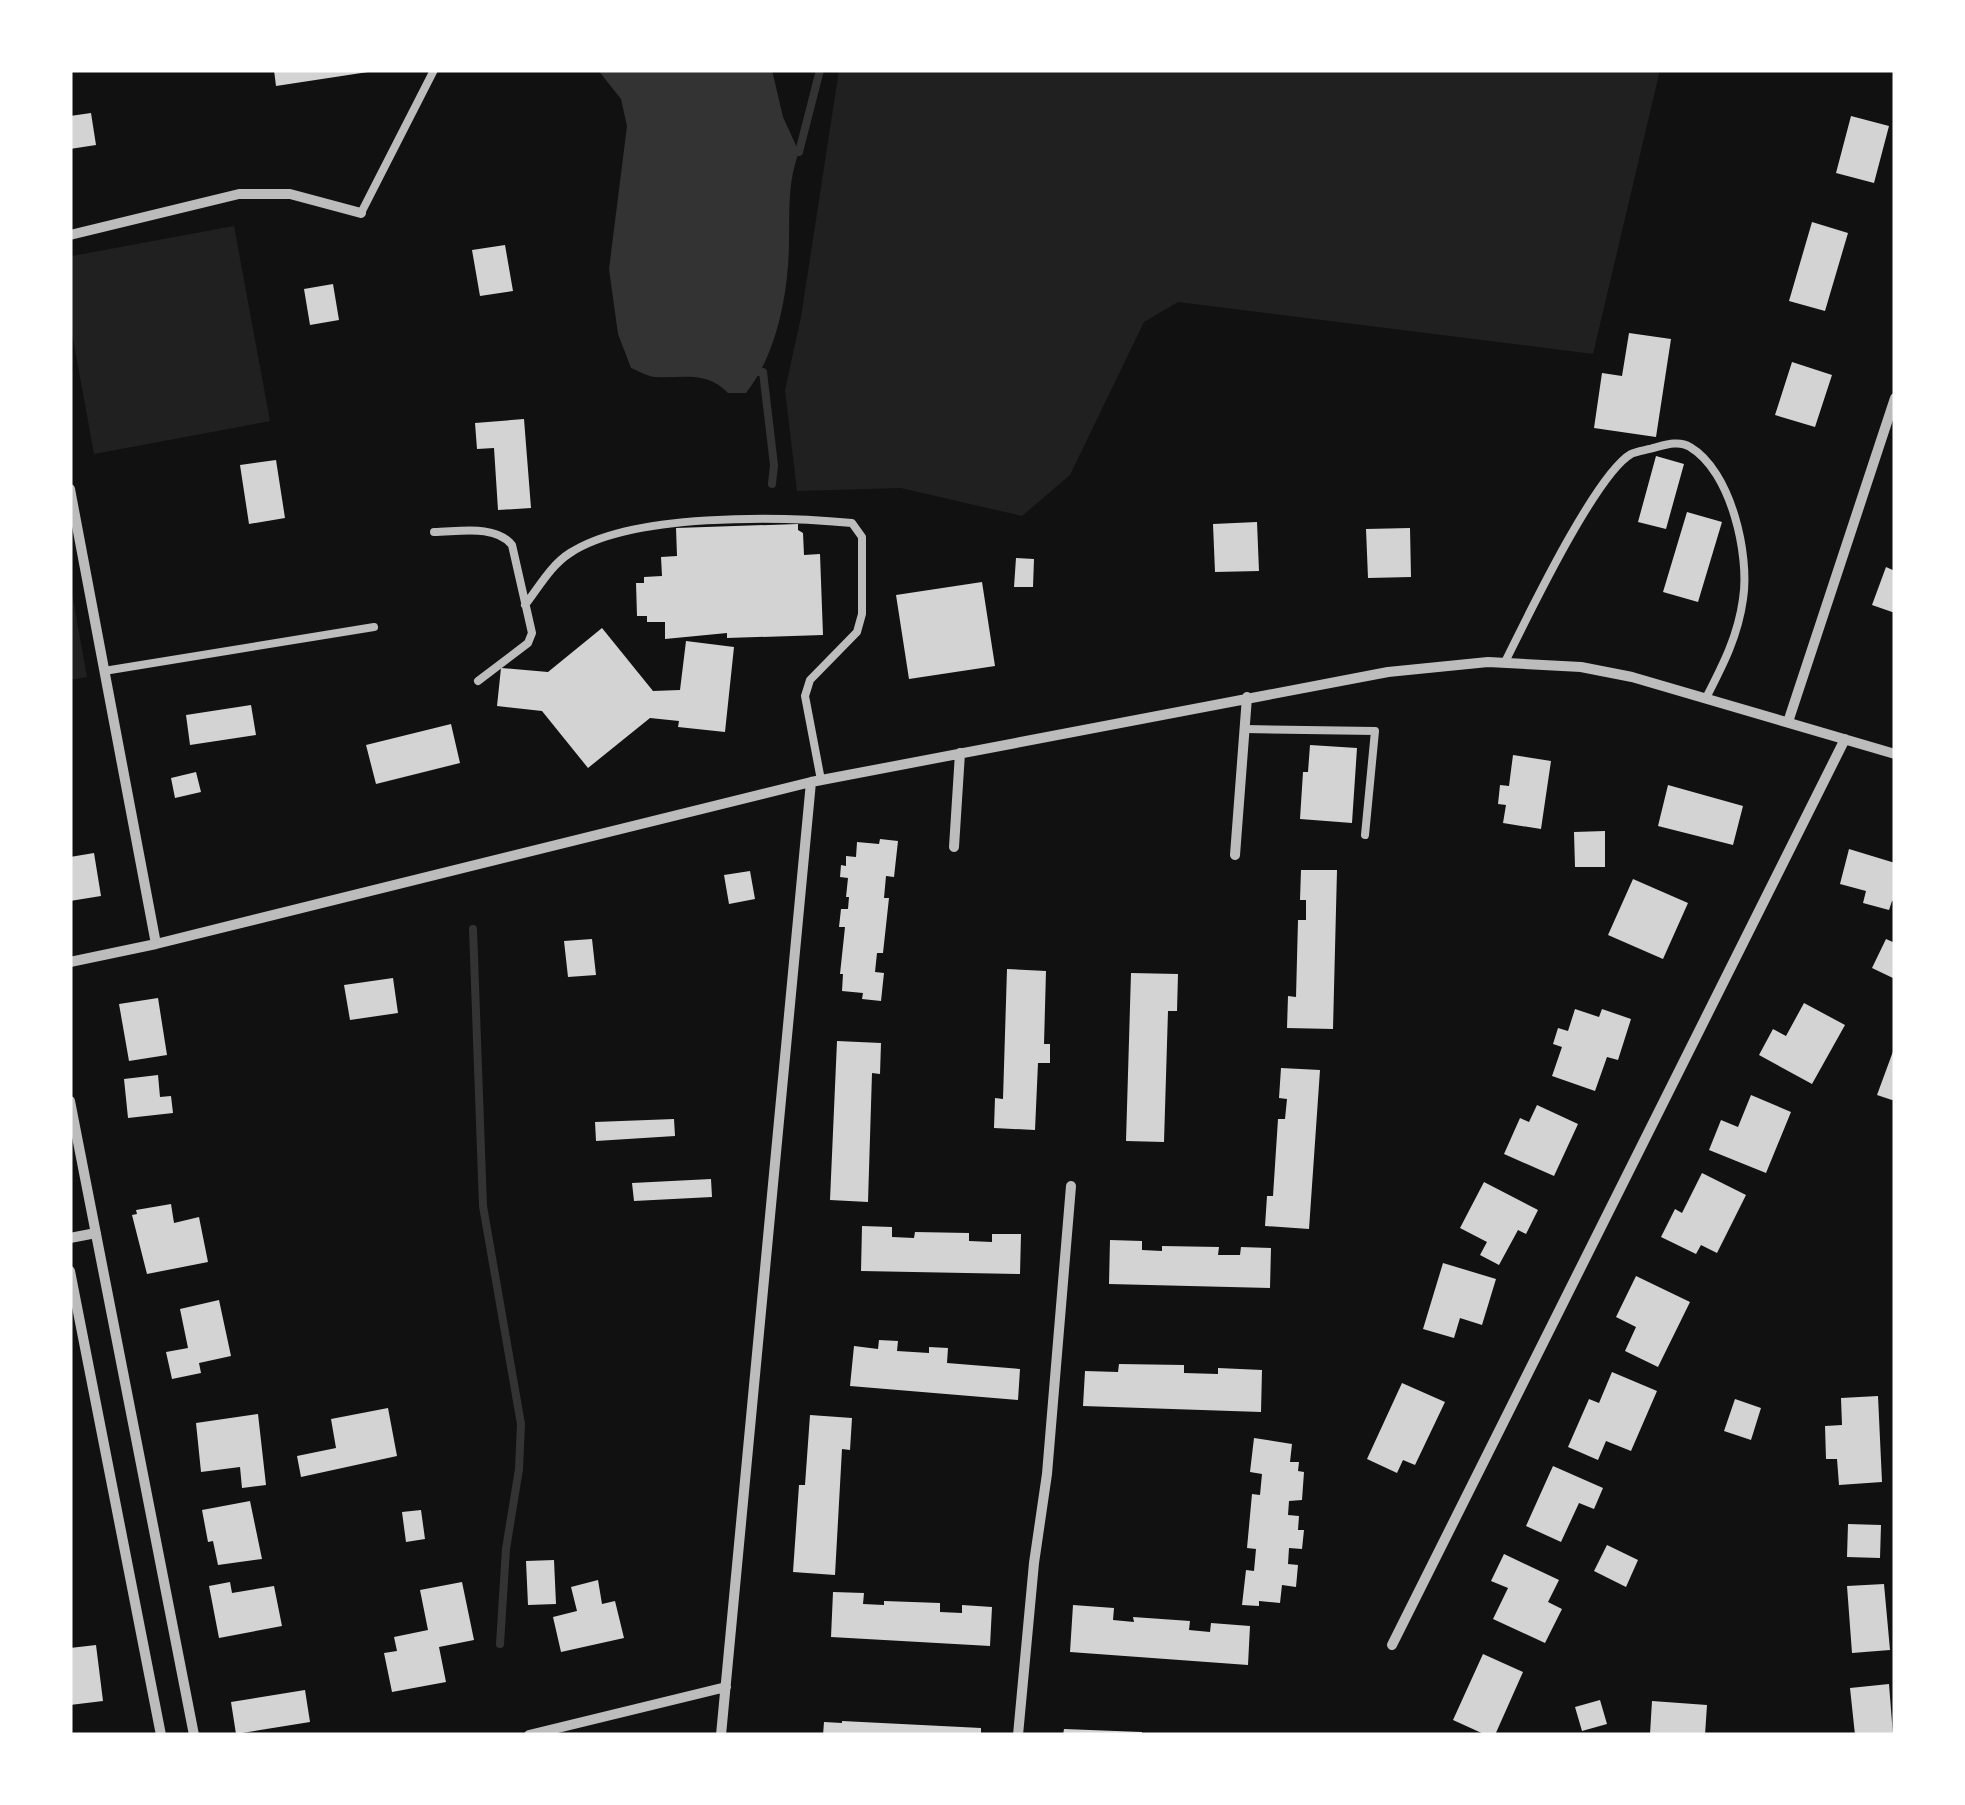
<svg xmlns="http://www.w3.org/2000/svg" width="1965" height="1805" font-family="Raleway,sans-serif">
<rect width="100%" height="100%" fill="#111"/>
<path fill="#202020" d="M 839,70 L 1660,70 L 1593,354 L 1178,302 L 1144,322 L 1070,475 L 1022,516 L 901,488 L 797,491 L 785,390 L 801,317 Z
M 234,226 L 270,421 L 94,454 L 70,322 L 72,256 Z
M 70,582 L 87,677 L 70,680 Z"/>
<path fill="#333" d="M 598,70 L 772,70 L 783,117 L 799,152 C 787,184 790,212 789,245 C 788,294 777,354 746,393 L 728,393 C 706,370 682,379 655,377 C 646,376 639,371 631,368 L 618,334 L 609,269 L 627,126 L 621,99 Z"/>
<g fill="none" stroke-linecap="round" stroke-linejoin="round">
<path stroke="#333" stroke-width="8" d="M 791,152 L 799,152 L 820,70
M 754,372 L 763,372 L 774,465 L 772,484
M 473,929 L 483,1206 L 521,1424 L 519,1469 L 506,1549 L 500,1644"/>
</g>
<path fill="#d3d3d3" d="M 274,70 L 368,70 L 368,72 L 276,86 Z
M 91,113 L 96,145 L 70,149 L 70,116 Z
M 1851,116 L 1889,126 L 1874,183 L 1836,173 Z
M 1812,222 L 1848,233 L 1825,311 L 1789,301 Z
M 505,245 L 513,291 L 480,296 L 472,250 Z
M 333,284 L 339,320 L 310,325 L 304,289 Z
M 1629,333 L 1671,339 L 1656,437 L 1594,428 L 1602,373 L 1622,376 Z
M 1792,362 L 1832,375 L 1815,427 L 1775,415 Z
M 524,419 L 531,508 L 498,510 L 494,448 L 477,449 L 475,423 Z
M 1656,456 L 1684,464 L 1666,529 L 1638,522 Z
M 276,460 L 285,518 L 249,524 L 240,465 Z
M 1687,512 L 1722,522 L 1698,602 L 1663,592 Z
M 1257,522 L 1259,571 L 1215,572 L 1213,524 Z
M 798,524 L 798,530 L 803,533 L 804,555 L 820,554 L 823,635 L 727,638 L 727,633 L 665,639 L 665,622 L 647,622 L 647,616 L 637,616 L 636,583 L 644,583 L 644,577 L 662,576 L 661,557 L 677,556 L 676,528 Z
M 1410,528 L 1411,577 L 1368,578 L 1366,529 Z
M 1016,558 L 1034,559 L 1033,587 L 1014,587 Z
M 1886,567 L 1895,571 L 1895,613 L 1872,605 Z
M 982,582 L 995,666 L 909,679 L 896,595 Z
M 602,628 L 653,691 L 680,690 L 686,641 L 734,647 L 725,732 L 678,727 L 679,721 L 650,718 L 588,768 L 542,711 L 497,706 L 501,668 L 548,672 Z
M 251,705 L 256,735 L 190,745 L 186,715 Z
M 451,724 L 460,763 L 376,784 L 366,745 Z
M 1310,745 L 1357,748 L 1352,823 L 1300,819 L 1303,772 L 1308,772 Z
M 1513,755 L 1551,761 L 1541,829 L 1503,823 L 1506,805 L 1498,804 L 1500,785 L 1509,786 Z
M 196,772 L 201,792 L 175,798 L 171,778 Z
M 1668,785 L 1743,806 L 1733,845 L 1658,826 Z
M 1605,831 L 1605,867 L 1575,867 L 1574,832 Z
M 880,839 L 898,841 L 894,877 L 886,876 L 884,898 L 889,898 L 883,953 L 877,953 L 875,972 L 884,973 L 881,1001 L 862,999 L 863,993 L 842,991 L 843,974 L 840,974 L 845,927 L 839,927 L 841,909 L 848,909 L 849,897 L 846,897 L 848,878 L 840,877 L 841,865 L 846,866 L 846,856 L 856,857 L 857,842 L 879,844 Z
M 1849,849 L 1895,863 L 1895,901 L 1892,901 L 1889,910 L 1863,903 L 1866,891 L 1840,884 Z
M 94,853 L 101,896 L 70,901 L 70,857 Z
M 1301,870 L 1337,870 L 1333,1029 L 1287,1028 L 1288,996 L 1296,997 L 1298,920 L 1306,920 L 1306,900 L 1300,900 Z
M 750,871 L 755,899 L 729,904 L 724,875 Z
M 1633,879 L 1688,903 L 1663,959 L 1608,935 Z
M 592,939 L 596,975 L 568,977 L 564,941 Z
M 1886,939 L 1895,943 L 1895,979 L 1872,968 Z
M 1007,969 L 1046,971 L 1044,1044 L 1050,1044 L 1050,1063 L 1038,1063 L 1035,1130 L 994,1128 L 995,1098 L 1003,1099 Z
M 1131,973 L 1178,974 L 1177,1011 L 1168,1011 L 1164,1142 L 1126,1141 Z
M 393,978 L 398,1013 L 350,1020 L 344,985 Z
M 158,998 L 167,1055 L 129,1061 L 119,1004 Z
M 1804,1003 L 1845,1025 L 1812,1084 L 1759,1055 L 1773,1029 L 1786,1036 Z
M 1575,1009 L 1599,1017 L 1602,1009 L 1631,1019 L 1618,1060 L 1607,1057 L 1595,1091 L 1552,1076 L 1562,1047 L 1553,1044 L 1558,1028 L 1568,1031 Z
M 837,1041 L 881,1043 L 880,1074 L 872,1073 L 868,1202 L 830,1200 Z
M 1895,1046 L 1895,1101 L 1877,1095 Z
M 1281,1068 L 1320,1070 L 1309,1229 L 1265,1226 L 1267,1196 L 1273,1196 L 1278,1119 L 1285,1119 L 1287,1099 L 1279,1098 Z
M 158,1075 L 160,1097 L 171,1096 L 173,1113 L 128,1118 L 124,1079 Z
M 1751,1095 L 1791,1112 L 1766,1173 L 1709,1150 L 1721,1120 L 1738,1127 Z
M 1537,1105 L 1578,1124 L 1554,1176 L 1504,1154 L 1520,1118 L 1529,1122 Z
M 674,1119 L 675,1136 L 596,1141 L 595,1122 Z
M 1702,1173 L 1746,1195 L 1717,1253 L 1701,1245 L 1696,1254 L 1661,1237 L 1675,1209 L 1682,1213 Z
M 711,1179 L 712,1197 L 634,1201 L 632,1183 Z
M 1484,1182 L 1538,1210 L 1526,1234 L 1518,1230 L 1499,1265 L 1480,1255 L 1487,1242 L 1460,1228 Z
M 171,1204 L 174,1223 L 199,1217 L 208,1262 L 147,1274 L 132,1215 L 137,1214 L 136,1210 Z
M 862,1226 L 892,1227 L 892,1237 L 914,1238 L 915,1232 L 969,1233 L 969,1241 L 992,1242 L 992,1234 L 1021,1234 L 1020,1274 L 861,1271 Z
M 1110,1240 L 1142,1241 L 1142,1250 L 1162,1251 L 1162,1246 L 1219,1247 L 1218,1255 L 1240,1255 L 1241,1247 L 1271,1248 L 1270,1288 L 1109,1284 Z
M 1443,1263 L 1496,1279 L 1482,1325 L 1460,1318 L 1454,1338 L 1423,1329 Z
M 1636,1276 L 1690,1302 L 1658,1367 L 1625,1351 L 1636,1327 L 1616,1317 Z
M 219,1300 L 231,1356 L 199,1363 L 201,1373 L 172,1379 L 166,1352 L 188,1348 L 180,1309 Z
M 879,1340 L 898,1341 L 897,1351 L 929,1353 L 929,1347 L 948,1348 L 947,1363 L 1020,1369 L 1018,1400 L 850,1386 L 854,1346 L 878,1349 Z
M 1119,1364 L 1184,1365 L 1184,1373 L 1218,1374 L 1218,1368 L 1262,1370 L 1261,1412 L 1083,1406 L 1085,1371 L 1118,1372 Z
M 1612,1372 L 1657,1391 L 1631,1451 L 1606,1441 L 1598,1460 L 1568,1447 L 1589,1399 L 1599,1403 Z
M 1402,1383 L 1445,1402 L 1415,1465 L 1403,1460 L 1397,1473 L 1367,1459 Z
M 1878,1396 L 1882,1482 L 1839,1485 L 1837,1459 L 1826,1459 L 1825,1426 L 1842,1425 L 1841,1398 Z
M 1735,1399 L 1761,1408 L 1751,1440 L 1724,1431 Z
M 388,1408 L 397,1456 L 301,1477 L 297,1456 L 336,1448 L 331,1419 Z
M 258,1414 L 266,1485 L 242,1488 L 240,1467 L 201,1472 L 196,1423 Z
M 810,1415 L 852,1418 L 850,1450 L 842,1449 L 835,1575 L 793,1572 L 799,1485 L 805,1485 Z
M 1254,1438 L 1292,1444 L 1290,1462 L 1299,1462 L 1298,1471 L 1304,1472 L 1302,1500 L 1289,1501 L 1288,1515 L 1299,1516 L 1298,1530 L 1304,1530 L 1302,1549 L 1289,1548 L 1288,1564 L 1298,1565 L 1296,1587 L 1282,1585 L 1280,1603 L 1259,1601 L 1259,1606 L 1242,1605 L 1246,1570 L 1254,1571 L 1256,1549 L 1247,1548 L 1252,1494 L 1260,1495 L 1262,1474 L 1250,1472 Z
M 1553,1466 L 1603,1488 L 1594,1509 L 1579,1503 L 1561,1542 L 1526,1526 Z
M 250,1501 L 262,1559 L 218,1565 L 213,1541 L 208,1542 L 202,1510 Z
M 421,1510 L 425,1539 L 406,1542 L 402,1512 Z
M 1848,1524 L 1881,1525 L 1880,1558 L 1847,1557 Z
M 1607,1545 L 1638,1560 L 1626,1587 L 1594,1571 Z
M 1504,1554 L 1559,1580 L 1548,1602 L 1562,1609 L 1545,1643 L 1493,1619 L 1508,1588 L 1491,1581 Z
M 554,1560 L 556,1604 L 528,1605 L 526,1561 Z
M 598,1580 L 602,1604 L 615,1601 L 624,1638 L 561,1652 L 553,1617 L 577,1611 L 571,1587 Z
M 230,1582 L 232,1593 L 274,1586 L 282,1626 L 219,1638 L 209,1586 Z
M 462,1582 L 474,1640 L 439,1647 L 446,1682 L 392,1692 L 384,1653 L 397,1651 L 394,1637 L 428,1630 L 420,1590 Z
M 1884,1584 L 1890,1650 L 1852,1653 L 1847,1586 Z
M 833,1592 L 864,1593 L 863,1604 L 884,1605 L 884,1601 L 940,1603 L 940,1612 L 962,1613 L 962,1605 L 992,1607 L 990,1646 L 831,1637 Z
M 1073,1605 L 1114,1608 L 1113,1620 L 1134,1622 L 1133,1617 L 1190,1621 L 1189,1630 L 1210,1632 L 1211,1623 L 1250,1626 L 1248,1665 L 1070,1652 Z
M 96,1645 L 103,1701 L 70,1705 L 70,1648 Z
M 1483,1654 L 1523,1672 L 1495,1735 L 1486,1735 L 1453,1720 Z
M 1889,1684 L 1893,1735 L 1855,1735 L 1850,1688 Z
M 305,1690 L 310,1722 L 236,1734 L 231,1702 Z
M 1600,1700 L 1607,1724 L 1582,1731 L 1575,1707 Z
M 1652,1701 L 1707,1705 L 1705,1735 L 1650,1734 Z
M 842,1721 L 981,1728 L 981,1735 L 823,1735 L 824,1722 L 842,1723 Z
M 1064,1729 L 1142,1732 L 1142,1735 L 1063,1735 Z"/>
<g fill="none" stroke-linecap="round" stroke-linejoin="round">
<path stroke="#bcbcbc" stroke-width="8" d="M 361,213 L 434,70
M 434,532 C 458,532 495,524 512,545 L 532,633 L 528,643 L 478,681
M 525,605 C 539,587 551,565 570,553 C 631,513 780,516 852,523 L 862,537 L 862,614 L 857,632 L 810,680 L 805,696 L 821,780
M 1505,662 C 1526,620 1595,475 1631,454 C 1637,451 1647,450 1653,448 C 1665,445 1679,440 1690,447 C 1731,471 1750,555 1743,599 C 1738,636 1723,665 1706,698
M 104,671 L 374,627
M 1245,729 L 1375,731 L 1365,835"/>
<path stroke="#bcbcbc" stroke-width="10" d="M 70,235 L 239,194 L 290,194 L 361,213
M 70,489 L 156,944
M 1788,722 L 1895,398
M 954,847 L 960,753
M 1235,855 L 1247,697
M 70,962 L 156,944 L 811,782 L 1388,672 L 1488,662 L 1581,667 L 1632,677 L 1895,754
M 70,1101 L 194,1735
M 70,1238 L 96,1233
M 70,1271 L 161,1735
M 1392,1645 L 1845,739
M 529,1735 L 726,1687
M 721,1735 L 811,782
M 1018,1735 L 1034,1563 L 1047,1474 L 1071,1186"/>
</g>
<rect width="1965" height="1805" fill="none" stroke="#ffffff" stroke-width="145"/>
</svg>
